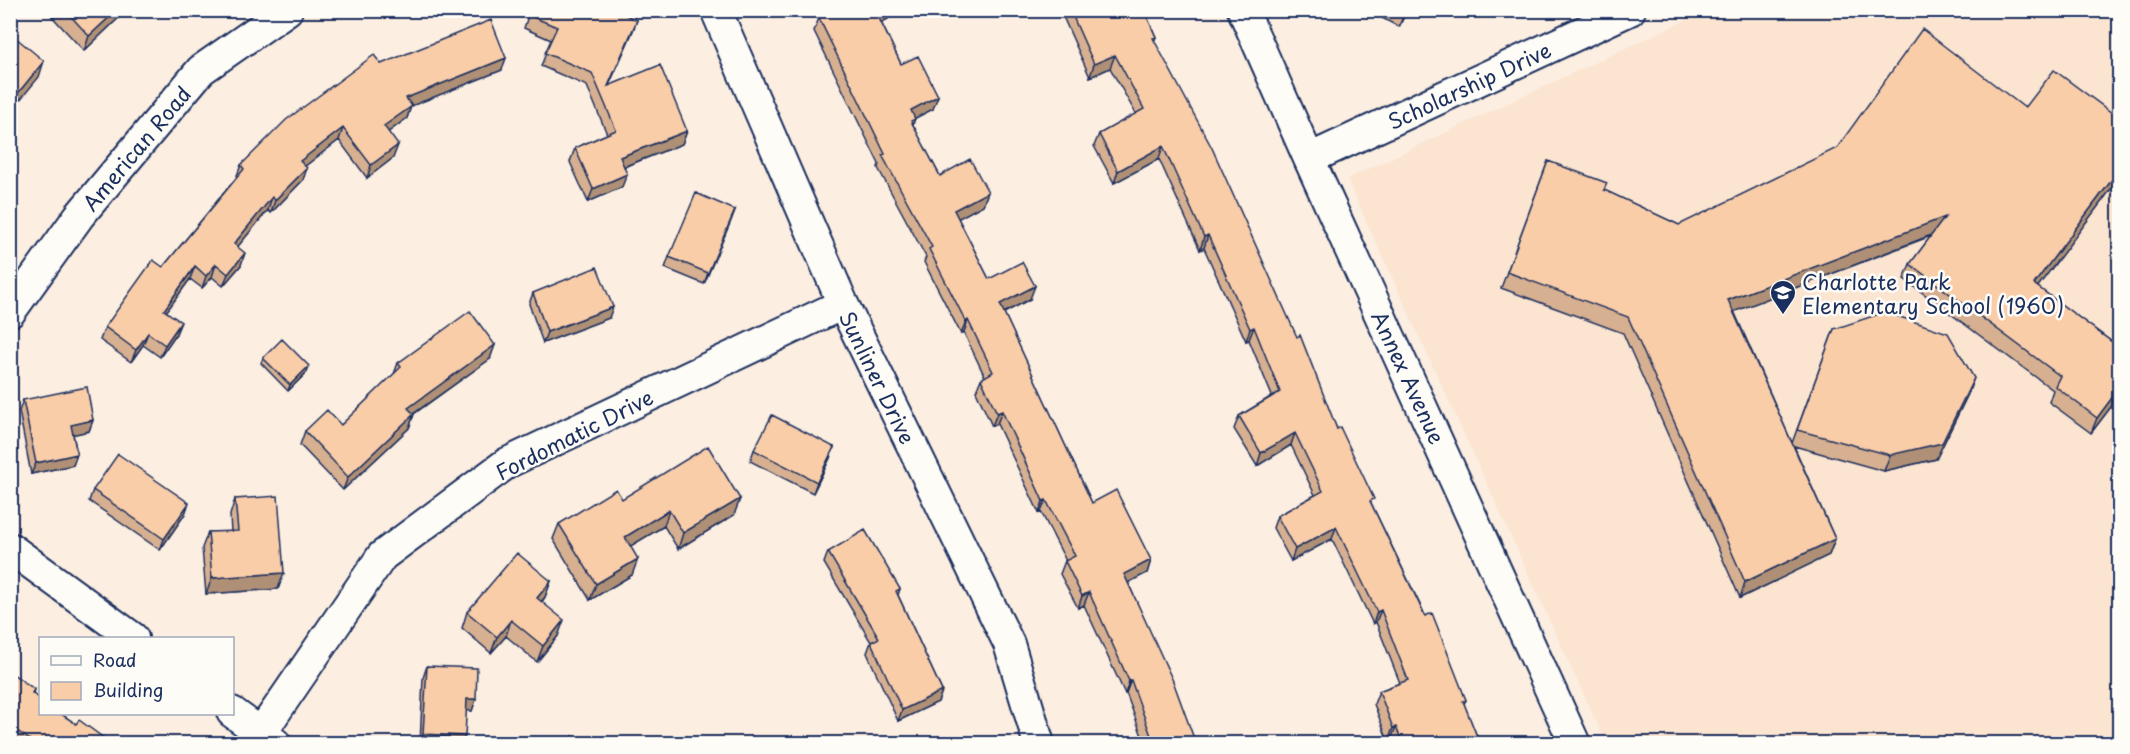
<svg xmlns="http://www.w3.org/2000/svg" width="2130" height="754" font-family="'Playpen Sans',sans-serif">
<rect width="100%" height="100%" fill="#fceee0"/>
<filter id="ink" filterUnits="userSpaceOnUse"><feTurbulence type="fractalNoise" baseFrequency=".0167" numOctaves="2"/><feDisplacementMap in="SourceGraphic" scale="12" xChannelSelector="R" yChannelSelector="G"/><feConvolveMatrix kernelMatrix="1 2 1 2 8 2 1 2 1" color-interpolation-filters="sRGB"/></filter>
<g filter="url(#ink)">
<path fill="#fbe4d0" d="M 1705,11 L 2119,11 L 2119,743 L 1606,743 L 1347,179 Z"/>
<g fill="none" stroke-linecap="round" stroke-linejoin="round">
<defs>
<path id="minor" d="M 716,10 L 843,304 L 1009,644 L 1039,744
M 1243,10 L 1309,159 L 1575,744
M 1309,159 L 1630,10
M 10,312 L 79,216 L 201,70 L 287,10
M 10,548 L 133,638
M 232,712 L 276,744
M 261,733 L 382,556 L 507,463 L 843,304"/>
</defs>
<use href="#minor" stroke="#1b2f5e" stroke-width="34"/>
<use href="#minor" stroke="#fdfcf7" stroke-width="30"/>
</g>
<path fill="#d7b091" stroke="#1b2f5e" stroke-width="1.5" d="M 46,10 L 127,10 L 84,51 Z
M 530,10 L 637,20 L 632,33 L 609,85 L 687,131 L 682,144 L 624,167 L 622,187 L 588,202 L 570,162 L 575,148 L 607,134 L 587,86 L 541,66 L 551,40 L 524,28 Z
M 823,10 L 891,10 L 888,19 L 881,22 L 901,64 L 933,109 L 915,118 L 913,125 L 940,176 L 988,192 L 983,205 L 958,218 L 989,279 L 1030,299 L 1004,313 L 1092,503 L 1151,560 L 1147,573 L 1128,582 L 1196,744 L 1145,744 L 1126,693 L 1125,694 L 1084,605 L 1078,608 L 1060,574 L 1065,561 L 1066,561 L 1041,512 L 1039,513 L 997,424 L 992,426 L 976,391 L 981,379 L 985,377 L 964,333 L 961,334 L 924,262 L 926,257 L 878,168 L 879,164 L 814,31 L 819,18 L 825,15 Z
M 1060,10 L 1144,10 L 1156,37 L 1154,42 L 1337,429 L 1372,505 L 1466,700 L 1464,704 L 1480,744 L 1393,744 L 1391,740 L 1388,741 L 1374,704 L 1379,691 L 1400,683 L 1376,622 L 1373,624 L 1332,539 L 1291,561 L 1273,528 L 1277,516 L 1315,495 L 1291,445 L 1257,466 L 1234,429 L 1239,416 L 1272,396 L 1249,340 L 1246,341 L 1204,248 L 1200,250 L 1159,159 L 1114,183 L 1094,146 L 1099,134 L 1136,114 L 1110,68 L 1090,77 Z
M 1367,10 L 1407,10 L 1399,27 Z
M 381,64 L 502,70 L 411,106 L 407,118 L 388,132 L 393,158 L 367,178 L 339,140 L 305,166 L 303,180 L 271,213 L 268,210 L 238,246 L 241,265 L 223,286 L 212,277 L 202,288 L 190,279 L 166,312 L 176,334 L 160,357 L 143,345 L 131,362 L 100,340 L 105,327 L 163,267 L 236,178 L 241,165 Z
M 2025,108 L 2120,177 L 2037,287 L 2120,348 L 2120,395 L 2091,433 L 2049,402 L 2053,390 L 1904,279 L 1910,264 L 1931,236 L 1734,311 L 1792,443 L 1834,329 L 1968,394 L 1936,459 L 1884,471 L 1794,446 L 1835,539 L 1829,555 L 1740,598 L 1623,333 L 1501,288 L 1548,161 L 1604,190 L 1679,225 Z
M 735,210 L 704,284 L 665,268 L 669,257 Z
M 533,293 L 609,318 L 543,343 L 529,304 Z
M 263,358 L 307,372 L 288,391 L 261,363 Z
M 490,359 L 414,414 L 409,428 L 343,490 L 300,445 L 305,431 L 341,425 L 394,374 L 398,363 Z
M 23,400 L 93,420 L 89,431 L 73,434 L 77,454 L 73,465 L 31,474 L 19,411 Z
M 834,447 L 830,458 L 813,493 L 750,461 L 754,450 Z
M 93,490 L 185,514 L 160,550 L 89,501 Z
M 235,499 L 284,573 L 278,589 L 206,594 L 202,548 L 208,532 L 231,532 L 230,515 Z
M 622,499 L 734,515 L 678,549 L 664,526 L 630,546 L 632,575 L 590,600 L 553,539 L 559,524 Z
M 828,552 L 900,589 L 898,595 L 942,691 L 938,702 L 898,721 L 867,653 L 871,642 L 824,563 Z
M 551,581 L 545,597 L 542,602 L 558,636 L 537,662 L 506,636 L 491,653 L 462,628 L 467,612 Z
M 427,666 L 476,699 L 472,711 L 466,710 L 462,744 L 420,744 L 423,678 Z
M 10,672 L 34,689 L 33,694 L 76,724 L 112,744 L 16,744 L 10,740 Z"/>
<path fill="#af9076" stroke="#1b2f5e" stroke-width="1.5" d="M 117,10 L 127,10 L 84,51 L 89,36 Z
M 884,10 L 891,10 L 888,19 L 873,27 L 877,14 Z
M 1405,10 L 1407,10 L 1399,27 L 1403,16 Z
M 637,20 L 632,33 L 603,99 L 608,86 Z
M 1115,55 L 1110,68 L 1090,77 L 1094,64 Z
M 506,58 L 502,70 L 411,106 L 407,118 L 379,139 L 384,126 L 406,98 Z
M 44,61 L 39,77 L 10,112 L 10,103 Z
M 938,96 L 933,109 L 906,123 L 911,110 Z
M 343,128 L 339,140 L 296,173 L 300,161 Z
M 687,131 L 682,144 L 615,170 L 620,157 Z
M 398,145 L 393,158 L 367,178 L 371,165 Z
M 1163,146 L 1159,159 L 1114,183 L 1118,171 Z
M 307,168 L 303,180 L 271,213 L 275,200 Z
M 2120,169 L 2120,177 L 2028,300 L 2034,284 Z
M 627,174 L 622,187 L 588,202 L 593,189 Z
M 988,192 L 983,205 L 950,223 L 954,210 Z
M 272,197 L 268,210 L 230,256 L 234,244 Z
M 735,210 L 731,221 L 704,284 L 708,273 Z
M 1945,217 L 1939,232 L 1723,316 L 1728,300 Z
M 1208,235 L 1204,248 L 1200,250 L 1204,237 Z
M 245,253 L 241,265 L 223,286 L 228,274 Z
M 216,264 L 212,277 L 202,288 L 206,276 Z
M 195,266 L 190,279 L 159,322 L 164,310 Z
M 1035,286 L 1030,299 L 996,317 L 1000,304 Z
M 613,307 L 609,318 L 543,343 L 547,332 Z
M 968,320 L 964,333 L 961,334 L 966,322 Z
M 181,322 L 176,334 L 160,357 L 165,345 Z
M 1254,327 L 1249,340 L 1246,341 L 1250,329 Z
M 148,333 L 143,345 L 131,362 L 136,350 Z
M 495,345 L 490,359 L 403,421 L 408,408 Z
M 309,366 L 307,372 L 288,391 L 290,385 Z
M 1974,378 L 1968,394 L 1936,459 L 1884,471 L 1890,455 Z
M 2120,387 L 2120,395 L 2091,433 L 2097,418 Z
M 1002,411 L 997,424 L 992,426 L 997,413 Z
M 414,414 L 409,428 L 343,490 L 348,477 Z
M 93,420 L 89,431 L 67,436 L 71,425 Z
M 1295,433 L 1291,445 L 1257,466 L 1261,453 Z
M 834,447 L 830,458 L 813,493 L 817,482 Z
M 77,454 L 73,465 L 31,474 L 36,463 Z
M 740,499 L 734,515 L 678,549 L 683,533 Z
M 1046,500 L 1041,512 L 1039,513 L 1043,501 Z
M 189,503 L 185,514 L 160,550 L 164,539 Z
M 669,510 L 664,526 L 619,553 L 625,537 Z
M 1336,527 L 1332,539 L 1291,561 L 1295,549 Z
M 1835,539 L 1829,555 L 1740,598 L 1745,582 Z
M 638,559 L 632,575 L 590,600 L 596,584 Z
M 1151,560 L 1147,573 L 1120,587 L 1124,574 Z
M 284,573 L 278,589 L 206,594 L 212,578 Z
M 551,581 L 545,597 L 531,614 L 537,598 Z
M 1089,592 L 1084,605 L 1078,608 L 1082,596 Z
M 1381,610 L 1376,622 L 1373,624 L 1377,612 Z
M 511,620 L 506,636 L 491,653 L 497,637 Z
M 564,620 L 558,636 L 537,662 L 543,646 Z
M 1131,680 L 1126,693 L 1125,694 L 1129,681 Z
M 942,691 L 938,702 L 898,721 L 902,710 Z
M 467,699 L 476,699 L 472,711 L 463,710 Z
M 1396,727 L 1391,740 L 1388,741 L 1393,728 Z
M 423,734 L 465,736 L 462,744 L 420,744 Z"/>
<path fill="#facda9" stroke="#1b2f5e" stroke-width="1.5" d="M 65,10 L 117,10 L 89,36 Z
M 530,10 L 615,10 L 637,20 L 608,86 L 660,65 L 687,131 L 620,157 L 627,174 L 593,189 L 575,148 L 616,130 L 592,73 L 545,53 L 557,27 L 528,15 Z
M 833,10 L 884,10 L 877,14 L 901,64 L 918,56 L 938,96 L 911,110 L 915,119 L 911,121 L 940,176 L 970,159 L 988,192 L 954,210 L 989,279 L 1022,262 L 1035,286 L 1000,304 L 1092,503 L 1116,490 L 1151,560 L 1124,574 L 1173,681 L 1196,744 L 1154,744 L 1131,680 L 1129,681 L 1089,592 L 1082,596 L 1065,561 L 1075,556 L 1046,500 L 1043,501 L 1002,411 L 997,413 L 981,379 L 993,372 L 968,320 L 966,322 L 929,249 L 932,247 L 882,155 L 885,154 L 819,18 Z
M 1070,10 L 1144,10 L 1156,37 L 1153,38 L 1212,148 L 1297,337 L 1300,335 L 1337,429 L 1340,427 L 1374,499 L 1370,501 L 1425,616 L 1432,613 L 1466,700 L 1463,701 L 1480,744 L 1403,744 L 1396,727 L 1393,728 L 1379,691 L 1408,680 L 1381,610 L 1377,612 L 1336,527 L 1295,549 L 1277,516 L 1323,491 L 1295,433 L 1261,453 L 1239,416 L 1280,392 L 1254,327 L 1250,329 L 1208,235 L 1204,237 L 1163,146 L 1118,171 L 1099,134 L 1144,109 L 1115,55 L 1094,64 Z
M 1393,10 L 1405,10 L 1403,16 Z
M 491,20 L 506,58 L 406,98 L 412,106 L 384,126 L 398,145 L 371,165 L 343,128 L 300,161 L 307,168 L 275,200 L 272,197 L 234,244 L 245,253 L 228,274 L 216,264 L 206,276 L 195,266 L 164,310 L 181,322 L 165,345 L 148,333 L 136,350 L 105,327 L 153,260 L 163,267 L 244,169 L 241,165 L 286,120 L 374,55 L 381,64 Z
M 1922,29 L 2025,108 L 2054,70 L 2120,119 L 2120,169 L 2034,284 L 2120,348 L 2120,387 L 2097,418 L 2055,386 L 2060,376 L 1910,264 L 1945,217 L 1728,300 L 1835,539 L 1745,582 L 1628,317 L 1507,272 L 1548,161 L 1607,183 L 1604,190 L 1679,225 L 1837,148 Z
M 10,33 L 44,61 L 10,103 Z
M 696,193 L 735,210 L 708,273 L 669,257 Z
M 597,267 L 613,307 L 547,332 L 533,293 Z
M 470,311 L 495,345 L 408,408 L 414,414 L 348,477 L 305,431 L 327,410 L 341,425 L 401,367 L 398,363 Z
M 1885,312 L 1948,333 L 1974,378 L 1942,443 L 1890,455 L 1797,430 L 1834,329 Z
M 282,339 L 309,366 L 290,385 L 263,358 Z
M 87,387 L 93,420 L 71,425 L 77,454 L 36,463 L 23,400 Z
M 772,415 L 834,447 L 817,482 L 754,450 Z
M 708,446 L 740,499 L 683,533 L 669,510 L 625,537 L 638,559 L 596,584 L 559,524 L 616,489 L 622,499 Z
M 118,454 L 189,503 L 164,539 L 93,490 Z
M 278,496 L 284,573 L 212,578 L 208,532 L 238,531 L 235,499 Z
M 865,530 L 900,589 L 896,591 L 942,691 L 902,710 L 871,642 L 879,638 L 828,552 Z
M 517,553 L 551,581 L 537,598 L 564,620 L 543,646 L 511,620 L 497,637 L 467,612 Z
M 427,666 L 477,668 L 476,699 L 467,699 L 465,736 L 423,734 Z
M 10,672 L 34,689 L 32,693 L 40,699 L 40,714 L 61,714 L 76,724 L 79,720 L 112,744 L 36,744 L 10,726 Z
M 573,736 L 587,744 L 569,744 Z"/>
</g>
<defs>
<symbol id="school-pin" viewBox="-11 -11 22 30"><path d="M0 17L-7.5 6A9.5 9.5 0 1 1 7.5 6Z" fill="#1b2f5e" stroke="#fdfcf7"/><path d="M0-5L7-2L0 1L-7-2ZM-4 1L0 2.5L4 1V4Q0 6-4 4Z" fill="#fff"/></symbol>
</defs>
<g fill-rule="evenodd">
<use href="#school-pin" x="1768" y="278" width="30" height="40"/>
</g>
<g text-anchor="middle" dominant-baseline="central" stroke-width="5" stroke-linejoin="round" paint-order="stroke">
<g font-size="21" fill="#1b2f5e" stroke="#fdfcf7">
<text transform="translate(1469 85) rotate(-25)">Scholarship Drive</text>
<text transform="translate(136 148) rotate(-50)">American Road</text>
<text transform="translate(878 377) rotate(64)">Sunliner Drive</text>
<text transform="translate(1409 377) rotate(65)">Annex Avenue</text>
<text transform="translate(574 434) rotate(-27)">Fordomatic Drive</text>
</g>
<g font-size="21" fill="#1b2f5e" stroke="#fdfcf7" text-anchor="start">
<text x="1802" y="281">Charlotte Park<tspan x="1802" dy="24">Elementary School (1960)</tspan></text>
</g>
</g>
<rect width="2130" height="754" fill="none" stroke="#fdfcf7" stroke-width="36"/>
<rect x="18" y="18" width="2094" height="718" fill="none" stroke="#1b2f5e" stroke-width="2" filter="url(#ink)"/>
<rect x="39" y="637" width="195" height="78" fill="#fdfcf7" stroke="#a3aaba" stroke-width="1.5"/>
<rect x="51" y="656" width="30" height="9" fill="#fdfcf7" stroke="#a3aaba" stroke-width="1.5"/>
<text x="93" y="667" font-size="18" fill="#1b2f5e">Road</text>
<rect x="51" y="682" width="30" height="18" fill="#facda9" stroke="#a3aaba" stroke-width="1.5"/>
<text x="93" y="697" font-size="18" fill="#1b2f5e">Building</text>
</svg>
